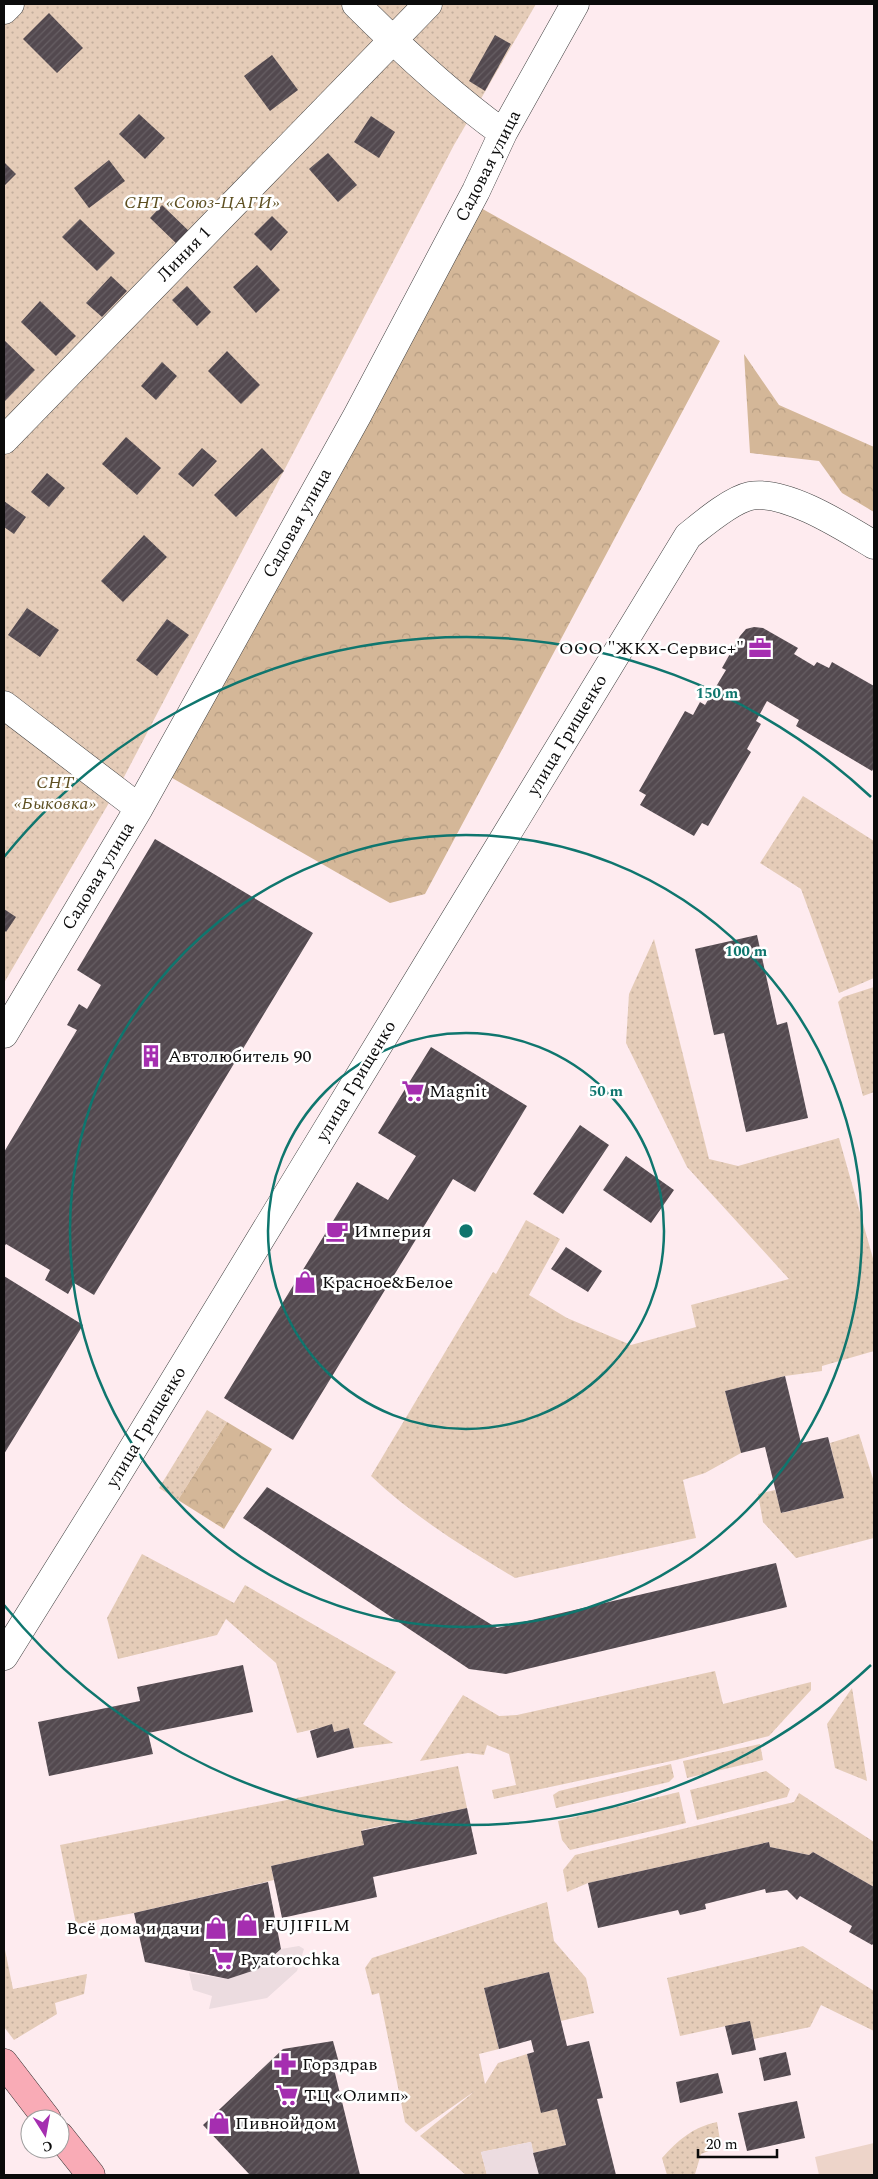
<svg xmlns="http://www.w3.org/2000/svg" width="878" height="2179" font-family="Spectral,serif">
<defs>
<pattern id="green-dots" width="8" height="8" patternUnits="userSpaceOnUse" patternTransform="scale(1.25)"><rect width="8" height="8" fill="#e5ccb8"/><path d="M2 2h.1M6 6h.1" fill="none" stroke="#c3ae9d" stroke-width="1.8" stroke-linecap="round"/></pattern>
<pattern id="forest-crowns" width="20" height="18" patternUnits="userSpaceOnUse" patternTransform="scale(1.25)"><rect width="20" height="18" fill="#d4b798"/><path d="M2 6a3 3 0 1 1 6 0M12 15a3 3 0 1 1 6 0" fill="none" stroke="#b59c82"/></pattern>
<pattern id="building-hatch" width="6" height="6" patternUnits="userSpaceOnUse" patternTransform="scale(1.25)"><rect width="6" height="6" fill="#53494f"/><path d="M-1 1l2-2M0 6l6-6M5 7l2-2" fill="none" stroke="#675f64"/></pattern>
</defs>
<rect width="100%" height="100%" fill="#feebef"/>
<path fill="url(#green-dots)" d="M 4,4 L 536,4 L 454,145 L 124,777 L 4,983 Z
M 803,796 L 874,841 L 874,978 L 839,993 L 801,889 L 760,863 Z
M 654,939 L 709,1159 L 738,1166 L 839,1138 L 874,1262 L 874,1351 L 822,1366 L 822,1371 L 785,1376 L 725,1391 L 741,1453 L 705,1473 L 683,1480 L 696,1538 L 515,1578 C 465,1548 414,1517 371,1476 L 493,1272 L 496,1274 L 526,1220 L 560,1239 L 529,1295 L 567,1318 L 631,1345 L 696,1327 L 691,1305 L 789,1279 L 687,1167 L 626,1043 L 629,994 Z
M 874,987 L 874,1092 L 863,1096 L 838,1002 L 843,997 Z
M 207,1410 L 227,1422 L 178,1500 L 159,1488 Z
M 859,1434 L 874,1482 L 874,1538 L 796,1558 L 763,1522 L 758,1494 L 775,1490 L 782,1513 L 843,1498 L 830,1443 Z
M 142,1554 L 234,1603 L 245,1585 L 396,1672 L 363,1724 L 393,1743 L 354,1748 L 349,1728 L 334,1732 L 332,1725 L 297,1733 L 276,1663 L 226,1619 L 217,1635 L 118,1659 L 107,1618 Z
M 715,1671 L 723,1704 L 811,1682 L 811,1690 L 769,1736 L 676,1760 L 494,1799 L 492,1790 L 516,1785 L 509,1754 L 487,1745 L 484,1755 L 468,1753 L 420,1761 L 463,1695 L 499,1716 L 517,1715 Z
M 852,1688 L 867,1781 L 835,1768 L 827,1724 Z
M 760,1744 L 763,1760 L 687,1778 L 683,1761 Z
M 671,1764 L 674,1777 L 669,1782 L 556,1808 L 553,1795 L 559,1791 Z
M 458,1766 L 467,1808 L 362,1830 L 364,1845 L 271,1866 L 274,1880 L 134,1913 L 76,1924 L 60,1845 Z
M 766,1771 L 790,1789 L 787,1797 L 697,1820 L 690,1790 Z
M 679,1792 L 686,1823 L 570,1850 L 562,1840 L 558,1821 Z
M 799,1793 L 874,1842 L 874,1887 L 813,1852 L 809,1855 L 770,1847 L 769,1842 L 588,1883 L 567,1892 L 563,1870 L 575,1855 L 794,1802 Z
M 547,1902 L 554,1941 L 586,1978 L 594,2013 L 561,2021 L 549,1972 L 484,1988 L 499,2049 L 479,2054 L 485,2084 L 498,2063 L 527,2054 L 541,2112 L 557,2109 L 566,2145 L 533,2153 L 531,2142 L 481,2152 L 487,2175 L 466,2175 L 420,2136 L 475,2091 L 416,2132 L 405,2122 L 379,1993 L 372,1995 L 365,1968 L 372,1958 Z
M 4,1945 L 13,1989 L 87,1974 L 84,1994 L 55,2003 L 57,2014 L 14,2040 L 4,2027 Z
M 803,1946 L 874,1991 L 874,2031 L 821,2005 L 810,2027 L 754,2039 L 749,2021 L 680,2036 L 667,1978 Z
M 717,2122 L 721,2146 L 701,2154 L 695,2174 L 697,2175 L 667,2175 L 662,2158 C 678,2140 693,2127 717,2122 Z"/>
<path fill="url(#forest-crowns)" d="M 470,202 L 720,341 L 425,894 L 390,903 L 160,771 Z
M 744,354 L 779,405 L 874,447 L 874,512 L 842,493 L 819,461 L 750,453 Z
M 227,1422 L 272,1449 L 224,1529 L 178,1500 Z"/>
<path fill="#edd4c9" d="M 874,2143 L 874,2175 L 819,2175 L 815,2157 Z"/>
<path fill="#ecdce0" d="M 299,1946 L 304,1949 L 297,1971 L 267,1998 L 209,2009 L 212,1996 L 193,1990 L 189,1973 L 228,1979 L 258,1969 L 281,1949 Z
M 531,2142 L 539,2175 L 487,2175 L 481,2152 Z"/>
<path fill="url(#building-hatch)" d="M 49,13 L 83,48 L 57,73 L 23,39 Z
M 495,35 L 511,44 L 485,91 L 469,81 Z
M 272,55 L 298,90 L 270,111 L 244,76 Z
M 139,114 L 165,138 L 145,159 L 119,134 Z
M 371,116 L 395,132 L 379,158 L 354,142 Z
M 328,153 L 357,185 L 338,202 L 309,169 Z
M 109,160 L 125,181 L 89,208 L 74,188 Z
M 4,162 L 16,174 L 4,186 Z
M 162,205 L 192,234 L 180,247 L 150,218 Z
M 272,216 L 288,232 L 271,251 L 254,234 Z
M 80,219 L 115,253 L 97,271 L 62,237 Z
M 257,265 L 280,290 L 256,313 L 233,287 Z
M 111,276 L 127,291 L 102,317 L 86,303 Z
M 187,286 L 211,312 L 197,326 L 172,300 Z
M 40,301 L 76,336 L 56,356 L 21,322 Z
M 4,340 L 35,370 L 4,402 Z
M 227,351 L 260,385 L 241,404 L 208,371 Z
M 162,362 L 177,376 L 156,400 L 141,386 Z
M 126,437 L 161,468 L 137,495 L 102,464 Z
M 202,448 L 217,461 L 193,487 L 178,474 Z
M 262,448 L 284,471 L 236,517 L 214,495 Z
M 47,473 L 65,488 L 49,507 L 31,492 Z
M 4,501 L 26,517 L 14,534 L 4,527 Z
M 144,535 L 167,557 L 123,602 L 101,581 Z
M 27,608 L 59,630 L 40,657 L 8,635 Z
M 167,619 L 189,635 L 157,676 L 136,660 Z
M 754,627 L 763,628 L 798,648 L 794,654 L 814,666 L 817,662 L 829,668 L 832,662 L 874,686 L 874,768 L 872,771 L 796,726 L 799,720 L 767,701 L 756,721 L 761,724 L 747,749 L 751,752 L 708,826 L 702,823 L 694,836 L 640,805 L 646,795 L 639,791 L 685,711 L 693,715 L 700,702 L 705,705 L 726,670 L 722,668 L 740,636 L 746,629 Z
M 155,839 L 313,933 L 94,1295 L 74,1283 L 68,1294 L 45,1280 L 50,1270 L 6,1244 L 4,1247 L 4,1152 L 77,1030 L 67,1025 L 79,1004 L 87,1009 L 101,985 L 77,970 Z
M 4,909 L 16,917 L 6,932 L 4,930 Z
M 757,935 L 777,1025 L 787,1022 L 808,1118 L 746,1132 L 724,1033 L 714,1035 L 695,949 Z
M 431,1047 L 527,1106 L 475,1192 L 453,1179 L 293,1440 L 224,1398 L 357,1182 L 388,1200 L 416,1156 L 378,1133 Z
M 580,1125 L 609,1145 L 563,1214 L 533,1194 Z
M 626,1156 L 674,1190 L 651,1223 L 603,1190 Z
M 566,1247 L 602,1271 L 588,1292 L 551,1269 Z
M 4,1276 L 83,1325 L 4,1454 Z
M 785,1376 L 801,1443 L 828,1437 L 844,1498 L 781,1513 L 765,1447 L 741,1453 L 725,1391 Z
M 267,1487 L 497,1628 L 776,1563 L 787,1607 L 506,1674 L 469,1669 L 243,1518 Z
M 243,1665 L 253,1712 L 148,1733 L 153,1754 L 49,1776 L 38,1722 L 140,1701 L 137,1687 Z
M 332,1724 L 334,1732 L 349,1728 L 354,1748 L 317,1758 L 310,1731 Z
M 467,1808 L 477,1854 L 373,1877 L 377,1897 L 282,1918 L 271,1866 L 364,1845 L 361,1831 Z
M 769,1842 L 770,1847 L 809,1855 L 813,1852 L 874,1887 L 874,1943 L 872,1945 L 849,1932 L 852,1926 L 800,1896 L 797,1900 L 787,1890 L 766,1893 L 765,1889 L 705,1904 L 706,1909 L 680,1915 L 678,1910 L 598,1928 L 588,1883 Z
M 268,1882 L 281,1949 L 258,1969 L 228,1979 L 145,1962 L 134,1913 Z
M 549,1972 L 567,2046 L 589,2041 L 603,2098 L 597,2099 L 616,2175 L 539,2175 L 533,2153 L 566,2145 L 557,2109 L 541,2113 L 527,2054 L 534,2052 L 531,2040 L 499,2049 L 484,1988 Z
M 750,2021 L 756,2050 L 732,2055 L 725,2026 Z
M 333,2041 L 339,2063 L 333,2065 L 360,2175 L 250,2175 L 203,2125 L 283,2049 Z
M 786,2052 L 791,2075 L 764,2081 L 759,2058 Z
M 718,2073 L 723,2093 L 680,2103 L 676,2082 Z
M 797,2101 L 805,2138 L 747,2151 L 738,2113 Z"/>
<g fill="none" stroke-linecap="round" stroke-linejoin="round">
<defs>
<path id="street" d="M 356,4 C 402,50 450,95 503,133
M 4,10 L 10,4
M 4,440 L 428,4
M 4,705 L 139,808
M 4,1034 L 139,808 L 357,416 L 476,191 L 503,133 L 575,4
M 4,1656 L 112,1483 L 688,536 C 703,524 731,500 750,496 C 785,489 844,527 874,545"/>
<path id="secondary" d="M 4,2063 L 47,2119
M 60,2136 L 91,2175"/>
</defs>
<use href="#street" stroke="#3e3e3e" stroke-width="29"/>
<use href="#secondary" stroke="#2d2d2d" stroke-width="29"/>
<use href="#street" stroke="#fff" stroke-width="28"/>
<use href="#secondary" stroke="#f9abb6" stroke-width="28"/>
</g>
<g fill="none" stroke="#0f766e" stroke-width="2.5">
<circle cx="466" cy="1231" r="198"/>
<circle cx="466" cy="1231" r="396"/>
<path d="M871 1665A594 594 0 0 1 4 1605M4 857A594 594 0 0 1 871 797"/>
</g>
<defs>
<symbol id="office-bare" viewBox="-9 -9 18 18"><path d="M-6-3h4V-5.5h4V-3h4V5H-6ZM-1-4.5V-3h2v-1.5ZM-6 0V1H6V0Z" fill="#a52eb0" stroke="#fff" stroke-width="2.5" paint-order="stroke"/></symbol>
<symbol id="building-bare" viewBox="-9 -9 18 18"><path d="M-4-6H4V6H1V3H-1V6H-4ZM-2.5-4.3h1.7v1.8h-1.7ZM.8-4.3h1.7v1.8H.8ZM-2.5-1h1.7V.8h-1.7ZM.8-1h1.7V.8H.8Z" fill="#a52eb0" stroke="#fff" stroke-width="2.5" paint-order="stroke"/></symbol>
<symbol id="supermarket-bare" viewBox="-9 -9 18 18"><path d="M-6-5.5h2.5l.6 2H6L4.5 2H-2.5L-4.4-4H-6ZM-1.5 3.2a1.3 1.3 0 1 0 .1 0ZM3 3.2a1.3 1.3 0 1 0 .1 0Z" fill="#a52eb0" stroke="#fff" stroke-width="2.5" paint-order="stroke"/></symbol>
<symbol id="cafe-bare" viewBox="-9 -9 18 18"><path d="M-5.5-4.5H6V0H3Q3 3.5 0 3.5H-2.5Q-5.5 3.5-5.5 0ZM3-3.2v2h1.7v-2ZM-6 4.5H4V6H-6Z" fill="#a52eb0" stroke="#fff" stroke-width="2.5" paint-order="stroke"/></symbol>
<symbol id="shop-bare" viewBox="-9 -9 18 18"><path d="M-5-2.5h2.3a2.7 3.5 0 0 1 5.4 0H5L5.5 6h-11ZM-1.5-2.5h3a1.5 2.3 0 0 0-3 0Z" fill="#a52eb0" stroke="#fff" stroke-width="2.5" paint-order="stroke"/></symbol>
<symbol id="pharmacy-bare" viewBox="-9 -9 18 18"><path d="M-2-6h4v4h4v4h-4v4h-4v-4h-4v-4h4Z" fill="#a52eb0" stroke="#fff" stroke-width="2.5" paint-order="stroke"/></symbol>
</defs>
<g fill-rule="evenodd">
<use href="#office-bare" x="744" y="632" width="32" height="32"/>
<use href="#building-bare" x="135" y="1040" width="32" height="32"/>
<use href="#supermarket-bare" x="397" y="1075" width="32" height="32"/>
<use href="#cafe-bare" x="321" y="1215" width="32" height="32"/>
<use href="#shop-bare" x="289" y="1266" width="32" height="32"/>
<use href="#shop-bare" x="231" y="1909" width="32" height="32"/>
<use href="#shop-bare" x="200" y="1912" width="32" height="32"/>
<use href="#supermarket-bare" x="207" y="1943" width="32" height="32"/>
<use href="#pharmacy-bare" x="269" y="2048" width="32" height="32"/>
<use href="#supermarket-bare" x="271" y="2079" width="32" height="32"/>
<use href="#shop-bare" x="203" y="2107" width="32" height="32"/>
</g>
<g text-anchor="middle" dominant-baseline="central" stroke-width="5" stroke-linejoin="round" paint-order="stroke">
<g font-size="18" fill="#0b0b0b" stroke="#fff">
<text transform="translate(488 166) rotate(-63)">Садовая улица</text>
<text transform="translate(184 254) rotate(-46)">Линия 1</text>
<text transform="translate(297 523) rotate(-61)">Садовая улица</text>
<text transform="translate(567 735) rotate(-59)">улица Грищенко</text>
<text transform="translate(98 876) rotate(-59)">Садовая улица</text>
<text transform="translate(356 1081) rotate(-59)">улица Грищенко</text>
<text transform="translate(146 1427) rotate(-59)">улица Грищенко</text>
</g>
<g font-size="18" font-style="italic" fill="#5d4f21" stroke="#fff">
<text x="202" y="202">СНТ «Союз-ЦАГИ»</text>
<text x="55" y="782">СНТ<tspan x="55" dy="21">«Быковка»</tspan></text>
</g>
<g font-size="18" fill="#0b0b0b" stroke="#fff" text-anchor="start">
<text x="744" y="648" text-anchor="end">ООО "ЖКХ-Сервис+"</text>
<text x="168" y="1056">Автолюбитель 90</text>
<text x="429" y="1091">Magnit</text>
<text x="354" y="1231">Империя</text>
<text x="322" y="1282">Красное&amp;Белое</text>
<text x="264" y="1925">FUJIFILM</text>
<text x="200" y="1928" text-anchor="end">Всё дома и дачи</text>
<text x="240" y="1959">Pyatorochka</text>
<text x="302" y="2064">Горздрав</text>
<text x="304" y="2095">ТЦ «Олимп»</text>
<text x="235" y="2123">Пивной дом</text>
</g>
</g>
<circle cx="466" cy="1231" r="8" fill="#0f766e" stroke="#fff" stroke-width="2.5"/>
<g font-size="15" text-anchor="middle" font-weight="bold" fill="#0f766e" stroke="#fff" stroke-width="5" stroke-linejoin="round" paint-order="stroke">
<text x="717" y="698">150 m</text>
<text x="746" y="956">100 m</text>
<text x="606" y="1096">50 m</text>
</g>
<rect width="878" height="2179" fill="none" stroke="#0b0b0b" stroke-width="10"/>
<g transform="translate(45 2134) rotate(169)"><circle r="24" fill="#ffffff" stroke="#9d9d9d"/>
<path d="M0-4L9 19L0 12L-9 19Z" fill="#a52eb0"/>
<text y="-8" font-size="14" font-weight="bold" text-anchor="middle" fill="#0b0b0b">С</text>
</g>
<path d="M698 2149v8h79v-8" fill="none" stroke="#0b0b0b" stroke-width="2.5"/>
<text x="706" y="2149" font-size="15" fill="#0b0b0b" stroke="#ffffff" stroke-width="4" paint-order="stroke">20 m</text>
</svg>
